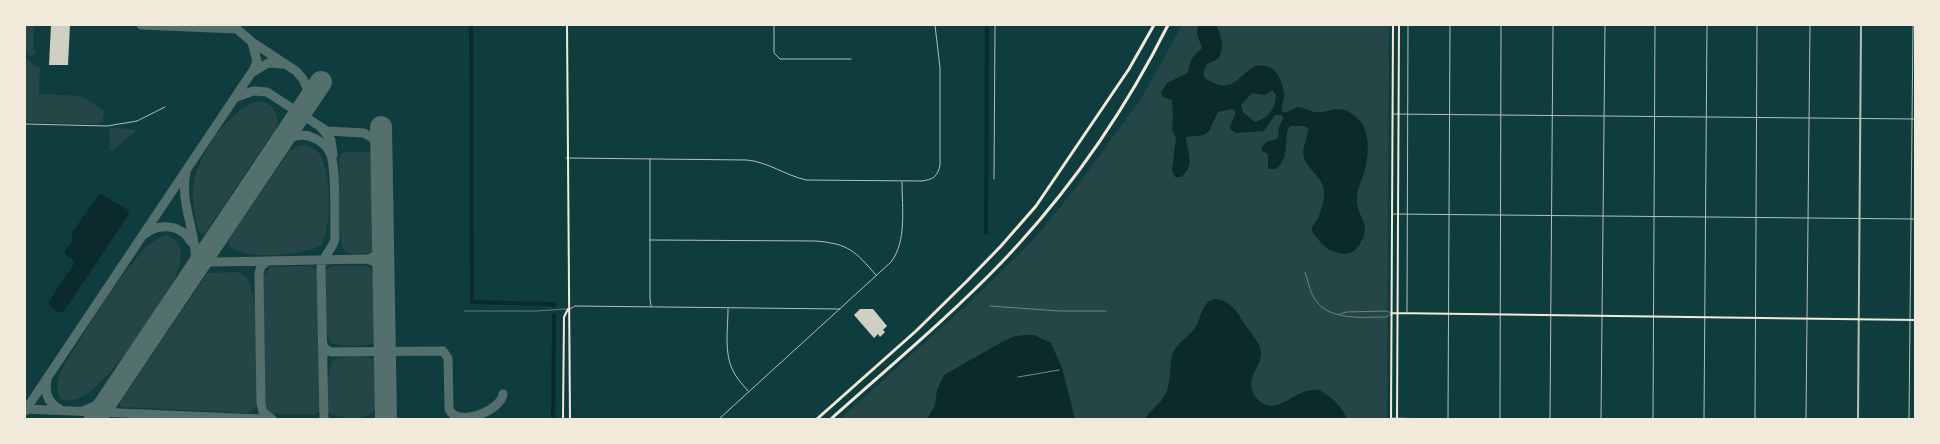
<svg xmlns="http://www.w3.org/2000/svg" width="1940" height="444" font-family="Commissioner,sans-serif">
<rect width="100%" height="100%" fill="#0f3d3e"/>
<path fill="#244646" d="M 26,25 L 34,25 L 33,49 L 35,50 L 35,54 L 32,56 C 21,52 25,35 26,25 Z
M 1182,25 L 1389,25 L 1387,419 L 840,419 L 972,300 L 1035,238 L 1077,186 L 1141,99 Z
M 27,59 L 40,68 L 39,94 L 82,96 L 104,111 L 102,122 L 97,124 L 25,122 L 25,60 Z
M 260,101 C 274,103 280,116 276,128 L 205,233 L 201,234 C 194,222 191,194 194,181 C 200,153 230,107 260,101 Z
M 111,128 L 134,129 L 136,131 L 113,150 L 109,151 L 110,141 L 109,130 Z
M 304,145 C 309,146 314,148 318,152 C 332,168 332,227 321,245 C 307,256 240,261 229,245 L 229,240 L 289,151 L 298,146 Z
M 344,152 L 368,152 L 374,155 L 375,247 L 375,250 C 370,254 352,256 346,252 C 341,249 341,238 340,232 L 339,159 L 341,154 Z
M 167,235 C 188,244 181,265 173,282 C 157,306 94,418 60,398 C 52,384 62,369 69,357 C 87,331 139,237 167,235 Z
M 360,265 L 370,267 L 376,278 L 377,342 C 361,347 348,347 331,343 L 327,331 L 325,271 L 331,266 Z
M 310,266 L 316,270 L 318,276 L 320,411 L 314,415 L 275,414 L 268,411 L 266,407 L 265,404 L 263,276 L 271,267 Z
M 239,272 L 247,277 L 256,306 L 258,401 L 254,409 L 246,413 L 121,407 L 120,403 L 206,275 L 209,273 Z
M 354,356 L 377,359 L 378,402 C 373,422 349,419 332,415 L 328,411 C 326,395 327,376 332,360 Z"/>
<path fill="#0a2a2b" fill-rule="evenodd" d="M 1198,25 L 1216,25 C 1222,37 1225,47 1218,59 L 1207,64 C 1205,67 1203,71 1204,75 C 1205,80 1209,80 1212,82 C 1239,98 1246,54 1271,68 C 1279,72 1284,87 1284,96 C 1284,102 1281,104 1282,111 L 1285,113 L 1297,107 C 1303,107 1308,111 1315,112 C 1331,114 1339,101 1358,119 C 1371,131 1369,157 1364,173 C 1361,182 1356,192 1357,202 C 1358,218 1371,223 1361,242 C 1352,262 1327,253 1318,239 C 1315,236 1312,233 1312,230 C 1312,225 1315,223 1317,220 C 1321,212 1325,199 1324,190 C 1322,176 1308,170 1304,158 C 1301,148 1308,139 1308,128 L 1304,126 L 1290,126 L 1287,132 L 1285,156 L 1280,165 L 1276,169 L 1268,169 L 1268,154 L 1262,151 L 1262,147 L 1266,142 L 1278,139 L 1279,127 L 1283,118 L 1282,115 L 1275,115 L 1264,131 L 1236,133 L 1230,129 C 1230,121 1237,117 1235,110 L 1230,109 L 1218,112 L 1209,131 L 1204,135 L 1186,137 C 1186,150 1197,165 1181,177 L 1175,177 L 1172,170 L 1176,138 L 1172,129 L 1173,116 L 1172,100 L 1163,97 L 1161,93 L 1167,83 L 1187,73 L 1192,58 L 1202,48 L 1197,34 ZM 1272,90 L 1276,95 C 1275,110 1269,117 1255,122 L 1243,112 L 1241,105 L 1252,93 L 1265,95 Z
M 100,193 L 128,210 L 129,214 L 64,311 L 60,313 L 50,306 L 49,301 L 74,264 L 73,260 L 65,254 L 65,251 L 73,240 L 71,234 Z
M 1216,299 C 1232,301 1238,314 1246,326 C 1251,334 1260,342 1261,353 C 1262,367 1243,379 1255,396 C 1275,424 1298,382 1321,391 C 1325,393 1328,396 1331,398 C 1338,404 1343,410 1347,419 L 1145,419 C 1150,410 1158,406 1163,398 C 1173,384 1168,367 1173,353 C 1178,342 1187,338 1194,329 C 1202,320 1200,301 1216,299 Z
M 1026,335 L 1034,335 L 1051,343 L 1062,368 L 1075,419 L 927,419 L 935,405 L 937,390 L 944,375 L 1002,342 L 1015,336 Z"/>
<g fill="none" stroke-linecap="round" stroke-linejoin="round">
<path stroke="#0a2a2b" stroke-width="4" d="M 471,25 L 472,302 L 554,304 L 554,306
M 986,233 L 987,25
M 553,419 L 554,315"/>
<path stroke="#53706d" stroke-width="9" d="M 141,25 L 237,29 L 252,42 L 296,71 L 303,79 L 311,98
M 253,72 L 268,63 L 283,64
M 237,97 L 253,91 L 267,92 L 327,131 L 364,133 L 381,143
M 322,129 L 331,140 L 333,155
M 278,147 C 287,139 296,133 309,136 C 318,139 326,144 330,153 C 337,167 334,220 335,239 C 332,250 323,256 321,267 L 324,419
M 186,173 C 178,207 204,245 192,274
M 145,234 C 160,222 182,225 191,242
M 368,259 L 377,255 L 383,246
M 268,261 L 261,266 L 259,274 L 261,404 L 263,412 L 272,419
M 195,269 L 211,262 L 367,259 L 378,263 L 384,271
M 323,344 L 325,349 L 331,352 L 443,351 L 448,358 L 449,409 C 457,428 501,411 503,394
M 47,380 C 44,394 49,404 61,410
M 25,409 L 264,419
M 85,410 L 101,403 L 116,387
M 25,411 L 254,69 L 257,61 L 252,42"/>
<path stroke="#53706d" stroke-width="22" d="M 381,127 L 386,419
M 95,419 L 321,82"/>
</g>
<path fill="#cfcfc3" d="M 51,25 L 70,25 L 68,65 L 49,65 Z
M 860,309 L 873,309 L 887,326 L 883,330 L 885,332 L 880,337 L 878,334 L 874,338 L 854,315 Z"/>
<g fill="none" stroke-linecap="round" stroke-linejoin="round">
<path stroke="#f1e9da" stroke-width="0.5" d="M 1018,377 L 1059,370"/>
<path stroke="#b8beb3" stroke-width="0.5" d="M 1305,272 C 1308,281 1310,293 1316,301 C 1330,321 1365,317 1386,317 L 1391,314
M 990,306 L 1060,311 L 1106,311
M 464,311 L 536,311 L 567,309
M 1340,314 L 1346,312 L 1386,311 L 1391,313"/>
<path stroke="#b8beb3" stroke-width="1" d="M 774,25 L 774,53 L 780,59 L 851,59
M 1393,114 L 1915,119
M 25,124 L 107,126 L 137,121 L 165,107
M 566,158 L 747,160 C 768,162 785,175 806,180 L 921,181 C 933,180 938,176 940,165 L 940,68 L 935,25
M 650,159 L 650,299 L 651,306
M 994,179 L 995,25
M 1393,214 L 1915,219
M 650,240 L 816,241 C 849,244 855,251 876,275
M 570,309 L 575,306 L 840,309
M 728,309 C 728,330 723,357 736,376 C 739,381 744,386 748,391
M 1407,312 L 1408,25
M 1391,418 L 1435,419
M 719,419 L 891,262 C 907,241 902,208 902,182
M 1448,419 L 1450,25
M 1500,419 L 1501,25
M 1550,419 L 1553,25
M 1601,419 L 1605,25
M 1653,419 L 1655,25
M 1704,419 L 1707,25
M 1755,419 L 1757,25
M 1806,419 L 1810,25
M 1909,419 L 1913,25"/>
<path stroke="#b8beb3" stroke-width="2" d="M 1858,419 L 1861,25"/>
<path stroke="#f1e9da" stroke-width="2" d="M 567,25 L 570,419
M 1392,313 L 1915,320
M 563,419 L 564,317 L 568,309
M 1391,419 L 1393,25
M 1397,419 L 1399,25"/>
<path stroke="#f1e9da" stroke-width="3" d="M 817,419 L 916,331 L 968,280 L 1001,246 L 1036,206 L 1129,69 L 1154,25
M 831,419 C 888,368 948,318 1001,263 C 1068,193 1125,111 1168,25"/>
</g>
<rect width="1940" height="444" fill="none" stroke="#f1e9da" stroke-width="52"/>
</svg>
